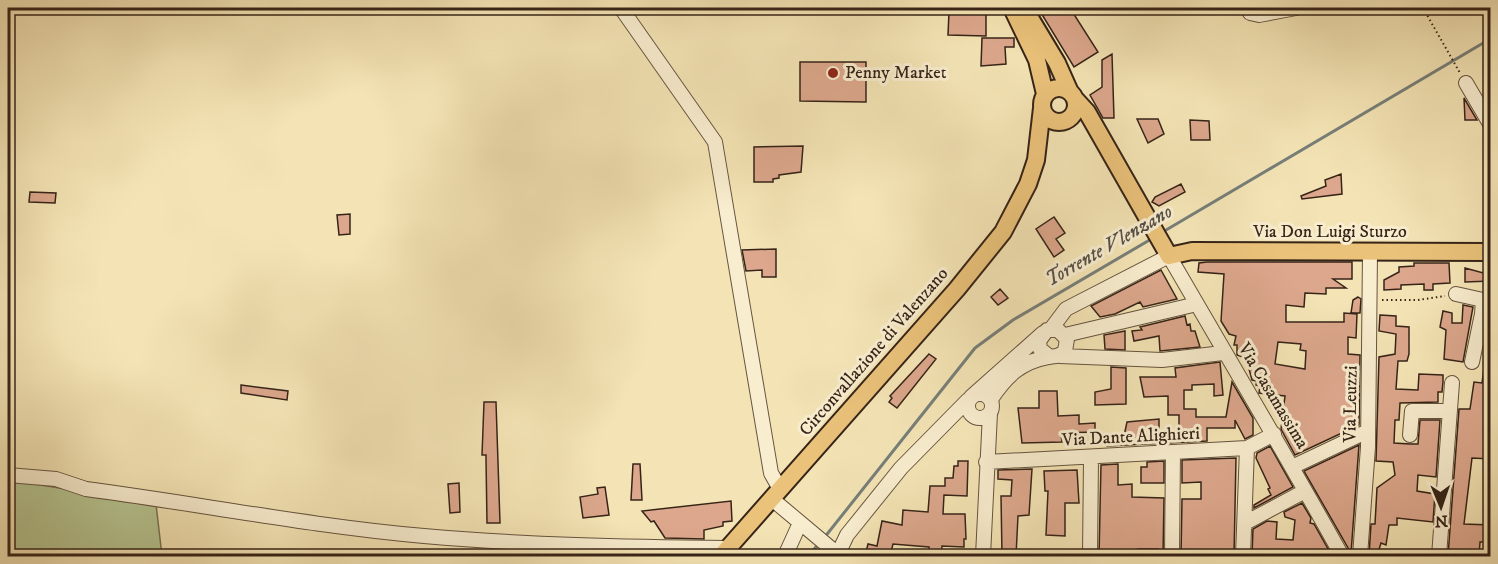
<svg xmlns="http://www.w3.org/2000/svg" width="1498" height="564" font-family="'IM FELL DW Pica',serif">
<rect width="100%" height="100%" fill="#f4e4b5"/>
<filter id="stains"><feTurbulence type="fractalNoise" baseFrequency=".00333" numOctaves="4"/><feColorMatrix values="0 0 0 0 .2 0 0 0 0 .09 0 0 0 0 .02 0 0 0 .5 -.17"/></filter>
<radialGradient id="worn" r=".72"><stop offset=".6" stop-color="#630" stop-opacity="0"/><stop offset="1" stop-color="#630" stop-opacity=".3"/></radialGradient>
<path fill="#b6c591" stroke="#767454" stroke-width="1.5" d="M 8,482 L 35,484 L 156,504 L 162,556 L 8,556 Z"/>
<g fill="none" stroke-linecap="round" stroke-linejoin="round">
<path stroke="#777f79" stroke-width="3" d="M 1161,233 L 1490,39
M 824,538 L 975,348 L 1013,320 L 1153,238
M 809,556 L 819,543"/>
</g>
<path fill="#dca78c" stroke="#362418" stroke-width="1.5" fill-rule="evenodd" d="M 953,8 L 986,9 L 986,36 L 948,35 L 949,12 L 953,12 Z
M 1038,8 L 1070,8 L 1098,52 L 1074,67 Z
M 982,38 L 1014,38 L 1014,47 L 1005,47 L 1006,64 L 981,66 Z
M 1112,54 L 1114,118 L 1103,118 L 1090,95 L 1102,87 L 1102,60 Z
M 800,62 L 866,62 L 866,102 L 800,101 Z
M 1464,98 L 1477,120 L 1465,120 Z
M 1137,119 L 1158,119 L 1164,134 L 1148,143 Z
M 1190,120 L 1209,121 L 1210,140 L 1191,140 Z
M 803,146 L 801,172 L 779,175 L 779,178 L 773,179 L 773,182 L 754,182 L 754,147 Z
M 1341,174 L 1342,194 L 1302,199 L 1301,196 L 1326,186 L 1325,180 Z
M 1181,184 L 1185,192 L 1159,206 L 1152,202 L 1155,197 Z
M 30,192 L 56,193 L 55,203 L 29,202 Z
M 350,214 L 350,234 L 339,235 L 337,215 Z
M 1054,217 L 1065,233 L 1056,239 L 1064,250 L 1054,257 L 1036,229 Z
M 776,249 L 776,277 L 762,277 L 762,270 L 746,271 L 742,250 Z
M 1207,262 L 1352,262 L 1352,279 L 1333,279 L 1346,288 L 1326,288 L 1326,294 L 1305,293 L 1304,307 L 1286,305 L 1286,322 L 1344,322 L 1344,313 L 1357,314 L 1356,338 L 1348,337 L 1348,354 L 1360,355 L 1359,425 L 1295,455 L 1281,429 L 1285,396 L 1259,393 L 1260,386 L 1256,385 L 1257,381 L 1252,380 L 1249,369 L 1251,360 L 1237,355 L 1237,345 L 1234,345 L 1236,336 L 1229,334 L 1221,321 L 1224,274 L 1198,272 L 1199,263 ZM 1278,342 L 1301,344 L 1300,350 L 1306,351 L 1305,369 L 1275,364 Z
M 1414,263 L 1449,263 L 1450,283 L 1433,284 L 1433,290 L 1424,290 L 1424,284 L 1401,285 L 1401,289 L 1384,290 L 1384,280 L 1399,272 L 1399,267 L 1414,266 Z
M 1465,268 L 1491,275 L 1491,281 L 1465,282 Z
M 1161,270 L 1177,299 L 1143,307 L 1140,302 L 1115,314 L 1100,317 L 1091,306 Z
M 1000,289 L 1008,298 L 998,305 L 991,297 Z
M 1358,297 L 1361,299 L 1360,313 L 1351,313 L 1353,300 Z
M 1463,305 L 1473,307 L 1463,362 L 1444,359 L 1446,330 L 1440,327 L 1443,311 L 1452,313 L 1452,323 L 1462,323 Z
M 1380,315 L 1396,316 L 1396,326 L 1409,327 L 1409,354 L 1407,361 L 1398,361 L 1396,389 L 1418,390 L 1419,374 L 1443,375 L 1443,382 L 1442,392 L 1438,392 L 1438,402 L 1400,403 L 1399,420 L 1395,420 L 1394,443 L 1410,444 L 1418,444 L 1420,420 L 1440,420 L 1436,477 L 1418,475 L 1417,491 L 1435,494 L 1433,522 L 1397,518 L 1397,525 L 1389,525 L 1386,545 L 1381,543 L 1377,556 L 1369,556 L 1371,524 L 1375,524 L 1377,488 L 1395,475 L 1393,462 L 1376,461 L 1379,357 L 1395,354 L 1396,334 L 1379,331 Z
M 1185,316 L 1187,325 L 1190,324 L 1191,331 L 1195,331 L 1200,347 L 1160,351 L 1159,336 L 1134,341 L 1132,331 L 1142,330 L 1140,327 Z
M 1125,331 L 1125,350 L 1105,349 L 1104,335 Z
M 929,354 L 936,359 L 897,408 L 889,402 L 892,398 L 890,396 Z
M 1485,360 L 1491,360 L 1491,459 L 1472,458 L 1464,524 L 1491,525 L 1491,542 L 1480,542 L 1479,556 L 1448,556 L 1459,409 L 1470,409 L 1474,382 L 1482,383 Z
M 1220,362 L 1223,395 L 1214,396 L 1214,384 L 1192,385 L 1192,390 L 1184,390 L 1184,409 L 1196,409 L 1196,417 L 1226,417 L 1232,382 L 1253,418 L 1253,435 L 1245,439 L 1235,420 L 1235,428 L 1207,428 L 1207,441 L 1107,446 L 1107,436 L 1124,436 L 1127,422 L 1159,419 L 1159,432 L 1179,432 L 1179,415 L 1168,415 L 1168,396 L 1144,397 L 1140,377 L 1176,377 L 1175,368 Z
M 1111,367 L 1126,368 L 1126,404 L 1095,405 L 1095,392 L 1111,389 Z
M 241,385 L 288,391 L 287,400 L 241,393 Z
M 1039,391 L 1057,391 L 1058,416 L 1079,415 L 1079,424 L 1095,423 L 1095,432 L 1061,433 L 1062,442 L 1022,443 L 1018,408 L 1039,408 Z
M 484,402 L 496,402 L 500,523 L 487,523 L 486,459 L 486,455 L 482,455 Z
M 1359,445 L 1351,553 L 1304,471 Z
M 1270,446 L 1293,487 L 1254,508 L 1254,505 L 1271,495 L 1268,489 L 1270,488 L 1256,458 L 1257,453 Z
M 1236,458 L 1234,556 L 1181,556 L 1182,499 L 1201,499 L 1201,482 L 1182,483 L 1182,460 Z
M 958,461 L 968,461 L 967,496 L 944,495 L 943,514 L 965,514 L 966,539 L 964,539 L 964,547 L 942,546 L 941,556 L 929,556 L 929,547 L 893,544 L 890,556 L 865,556 L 868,544 L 877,546 L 882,521 L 902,525 L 903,510 L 928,512 L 930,486 L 945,486 L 945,478 L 953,478 L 954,466 L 958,466 Z
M 1164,461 L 1164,483 L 1141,483 L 1141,467 L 1147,467 L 1147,462 Z
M 633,464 L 640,464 L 642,500 L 631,500 Z
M 1118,464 L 1118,485 L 1132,484 L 1132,497 L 1164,498 L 1163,556 L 1157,556 L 1158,549 L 1138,549 L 1138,556 L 1099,556 L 1101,465 Z
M 1032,469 L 1029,515 L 1018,516 L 1016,556 L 1002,556 L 1001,496 L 1011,496 L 1012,480 L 998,479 L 998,470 Z
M 1077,470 L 1079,503 L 1065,503 L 1065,536 L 1046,535 L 1048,491 L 1045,491 L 1044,471 Z
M 459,483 L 460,512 L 450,513 L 448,484 Z
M 605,487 L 609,515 L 583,518 L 580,497 L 598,494 L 597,488 Z
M 731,501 L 732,521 L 723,522 L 723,526 L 704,530 L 704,539 L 665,538 L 654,521 L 651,522 L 642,511 Z
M 1302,503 L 1311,518 L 1310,523 L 1314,524 L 1332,556 L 1252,556 L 1253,529 L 1267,521 L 1277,522 L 1276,539 L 1293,540 L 1295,520 L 1285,517 L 1284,512 Z"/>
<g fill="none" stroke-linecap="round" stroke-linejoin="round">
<defs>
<path id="minor" d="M 621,8 L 715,142 L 771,473 L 780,489
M 1247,8 L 1250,13 L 1259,15 L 1296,8
M 1466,83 L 1490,124
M 1456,294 L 1483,300 L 1482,314 L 1490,323
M 1051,329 L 1066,309 L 1169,256 C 1227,356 1286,455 1342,556
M 1065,335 L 1197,304
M 1060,356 L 1162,360 L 1223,353
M 1472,362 L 1482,314
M968 406a12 12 0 1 1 24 0a12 12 0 1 1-24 0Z
M 971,397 L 1043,333
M 991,399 C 1006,377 1020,362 1048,357 C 1055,356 1059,357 1065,351 L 1067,339 L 1058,330 L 1047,330 L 1039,341 L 1040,349 L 1050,357
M 1410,435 L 1412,411 L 1449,411
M 986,462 L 1247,448 L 1274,434
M 1292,467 L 1368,431
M 8,475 L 56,479 L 86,489 C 199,504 311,526 424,536 C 525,545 627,547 728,548
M 772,499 L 840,556
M 1245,523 L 1305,491
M 785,556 L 800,523
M 837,556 L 847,535 L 901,468 L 968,400
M 983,556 L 990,413
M 1090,556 L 1091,458
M 1172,556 L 1173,452
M 1243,556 L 1247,448
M 1360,556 L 1368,447 L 1370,252
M 1439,556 L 1452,383"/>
<path id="major" d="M 1012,8 L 1037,60 L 1045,94
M 1024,8 L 1057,63 L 1069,90
M1042 105a17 17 0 1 1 34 0a17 17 0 1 1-34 0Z
M 1076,100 L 1087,112 L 1169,256 L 1192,251 L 1490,252
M 721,556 L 957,289 L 1003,232 L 1028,184 L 1036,160 L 1042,108"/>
</defs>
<use href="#minor" stroke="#66543f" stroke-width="16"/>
<use href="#major" stroke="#362418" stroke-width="20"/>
<path stroke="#362418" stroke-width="2" stroke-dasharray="1.5 3" stroke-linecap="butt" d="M 1423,8 L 1460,73
M 1382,300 L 1418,300 L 1445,296"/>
<use href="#minor" stroke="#f8edcf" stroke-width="14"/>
<use href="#major" stroke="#eac27a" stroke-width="16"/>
</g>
<circle fill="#8f2418" stroke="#f8edcf" stroke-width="2" cx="833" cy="73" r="6"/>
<g text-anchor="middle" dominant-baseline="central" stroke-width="6" stroke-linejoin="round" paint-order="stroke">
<g font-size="18" fill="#362418" stroke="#f8edcf" text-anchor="start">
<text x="845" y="73">Penny Market</text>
</g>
<g font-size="18" fill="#362418" stroke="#f8edcf">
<text x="1330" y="232">Via Don Luigi Sturzo</text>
<text transform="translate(874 352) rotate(-49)">Circonvallazione di Valenzano</text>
<text transform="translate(1273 396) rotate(59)">Via Casamassima</text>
<text transform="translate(1351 404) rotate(-89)">Via Leuzzi</text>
<text transform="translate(1131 437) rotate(-3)">Via Dante Alighieri</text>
</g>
<g font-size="20" font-style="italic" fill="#565149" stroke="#f8edcf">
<text transform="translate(1109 246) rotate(-30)">Torrente Vlenzano</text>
</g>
</g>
<rect width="1498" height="564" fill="none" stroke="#f4e4b5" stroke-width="30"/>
<rect x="9" y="9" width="1480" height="546" fill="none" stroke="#362418" stroke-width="3"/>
<rect x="15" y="15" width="1468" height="534" fill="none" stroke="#362418" stroke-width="1.5"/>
<g transform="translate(1441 507) rotate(178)" stroke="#f8edcf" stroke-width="4.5" paint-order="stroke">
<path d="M0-4.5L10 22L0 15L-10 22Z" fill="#362418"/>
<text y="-9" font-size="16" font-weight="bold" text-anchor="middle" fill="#362418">N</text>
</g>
<rect width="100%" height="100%" filter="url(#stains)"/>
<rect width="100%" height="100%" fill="url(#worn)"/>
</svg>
